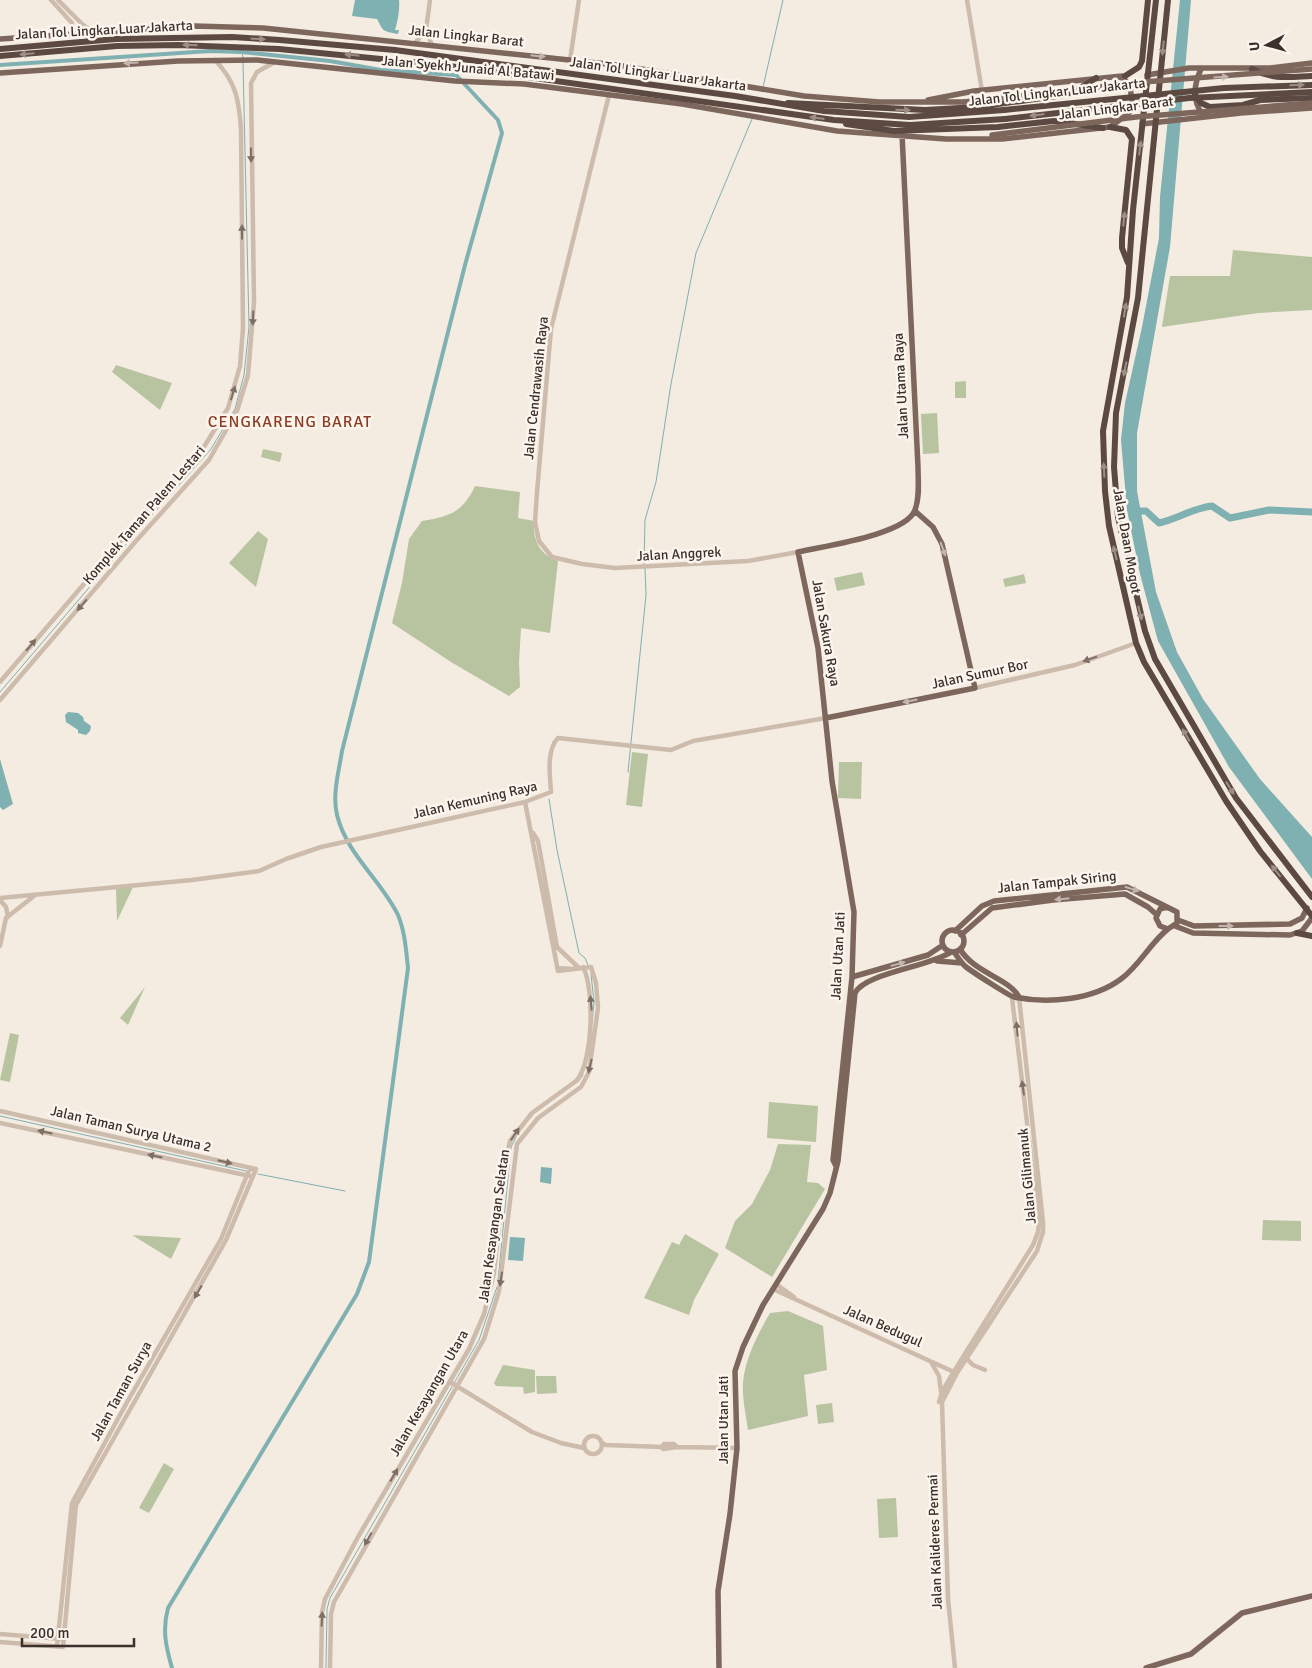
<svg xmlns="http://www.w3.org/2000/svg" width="1312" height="1668" font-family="Signika,sans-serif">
<rect width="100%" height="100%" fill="#f4ebe1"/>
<path fill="#b8c4a0" d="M 1233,250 L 1312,257 L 1312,310 L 1258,313 L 1162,327 L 1170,276 L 1230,276 Z
M 116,365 L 172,383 L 160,410 L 112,372 Z
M 966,381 L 966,398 L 955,398 L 955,382 Z
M 937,413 L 939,453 L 923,454 L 921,414 Z
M 263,449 L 282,453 L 280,462 L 261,457 Z
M 475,486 L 520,492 L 518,518 L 534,521 C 533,540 539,554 558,561 L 550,633 L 521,628 L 519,662 L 520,687 L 509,696 L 451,662 L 392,623 L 402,583 L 409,539 L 422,521 C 449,517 463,512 475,486 Z
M 258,531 L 268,539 L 256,587 L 229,563 Z
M 862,572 L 865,585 L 837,591 L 834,578 Z
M 1024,574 L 1026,583 L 1005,587 L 1003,579 Z
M 632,752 L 648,754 L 642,807 L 626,805 Z
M 839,762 L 862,762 L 861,799 L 838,798 Z
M 133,887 L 117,921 L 116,889 Z
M 145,987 L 128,1025 L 120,1018 Z
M 10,1033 L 19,1035 L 10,1082 L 0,1080 Z
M 769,1102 L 818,1106 L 816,1142 L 767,1138 Z
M 778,1144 L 811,1145 L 807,1182 L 818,1183 L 825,1189 L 772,1277 L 725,1248 L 735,1221 L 752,1204 L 770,1170 Z
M 1263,1220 L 1301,1221 L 1301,1241 L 1262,1240 Z
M 685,1234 L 719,1254 L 694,1300 L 689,1315 L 644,1298 L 672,1242 L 679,1245 Z
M 132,1235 L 181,1238 L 171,1259 Z
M 788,1311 L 823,1326 L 827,1370 L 804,1375 L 808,1416 L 748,1430 C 746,1415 742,1398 743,1383 C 745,1358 758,1334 770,1313 Z
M 503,1365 L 535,1370 L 535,1392 L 524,1394 L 523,1387 L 496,1386 L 494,1383 Z
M 536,1376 L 556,1376 L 557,1393 L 537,1394 Z
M 832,1403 L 834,1422 L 818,1424 L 816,1405 Z
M 164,1463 L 174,1469 L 149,1513 L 139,1508 Z
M 896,1498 L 898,1537 L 879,1538 L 877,1499 Z"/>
<path fill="#7fb0b2" d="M 355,0 L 399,0 C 400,9 398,20 395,30 L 399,30 L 398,34 C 382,31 384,32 377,19 L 352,16 Z
M 1180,0 L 1191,0 L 1170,247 L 1137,433 L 1137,491 L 1156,592 L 1177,652 L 1203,699 L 1260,779 L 1312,837 L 1312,879 L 1229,767 L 1158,641 L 1140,574 L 1127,510 L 1121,440 L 1125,403 L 1142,327 L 1159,238 L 1160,197 Z
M 68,712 L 78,713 L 83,717 L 84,721 L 91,726 L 90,731 L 86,735 L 78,733 L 78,730 L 66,722 L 65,715 Z
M 0,759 L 13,804 L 3,810 L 0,807 Z
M 541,1167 L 552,1168 L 551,1184 L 540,1182 Z
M 510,1237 L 525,1238 L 523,1261 L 508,1260 Z"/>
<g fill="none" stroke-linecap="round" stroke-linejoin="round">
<path stroke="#7fb0b2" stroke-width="1" d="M 242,52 L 243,58
M 763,87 L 783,0
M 644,564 L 645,520 L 656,482 L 671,384 L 696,253 L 752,119
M 0,692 L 134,535 L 211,449 L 235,409 L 244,375 L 249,327 L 243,62
M 628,772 L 646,595 L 645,568
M 549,799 L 557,850 L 579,953 L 585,958 L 588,965
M 591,974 L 594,1002 L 592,1024
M 578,1082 L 583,1075
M 0,1116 L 246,1171
M 258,1174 L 345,1191
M 498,1281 L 511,1147 L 516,1137
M 326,1668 L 327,1609 L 330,1598 L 479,1340 L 497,1287"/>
<path stroke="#7fb0b2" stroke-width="4" d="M 0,65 L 210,51 L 242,52 L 330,61 L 381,70 L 456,75 L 498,120 L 502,133 L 465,265 L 342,751 C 339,771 332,794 337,815 C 347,855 381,880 398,915 C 405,932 406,950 408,968 L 369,1262 L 357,1294 L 168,1608 C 162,1630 166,1647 172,1668"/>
<path stroke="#7fb0b2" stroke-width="7" d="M 1134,511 L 1146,511 L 1159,523 C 1177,519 1193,508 1212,506 L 1230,518 L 1269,510 L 1312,512"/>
<path stroke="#cdbbac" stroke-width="4.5" d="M 51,0 L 72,23 L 72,33
M 58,0 L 82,24 L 92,31
M 967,0 L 982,91
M 426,31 L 432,45
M 415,43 L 426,30 L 430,0
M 570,60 L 579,0
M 609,95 L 551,329 L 537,492 L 535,522 L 539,541 L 552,557 L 582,564 L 615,568 L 748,561 L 798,552
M 0,682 L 143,515 L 202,450 L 228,408 L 240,366 L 243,328 L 241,129 C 239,100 236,82 215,60
M 975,688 L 1075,665 L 1136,643
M 0,700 L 136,541 L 209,460 L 237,411 L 248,375 L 254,302 L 251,83 L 257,72 L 273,63
M 533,833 L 538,841 L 557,947 L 579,968
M 0,898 L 192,880 L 259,871 L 286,859 L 321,847 L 525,802 L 551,792 C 550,776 546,750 558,738 L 671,750 L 693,741 L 826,718
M 0,900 L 6,907 L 8,917
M 0,946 L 6,918 L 34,896
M 557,968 L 574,969
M 0,1111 L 256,1169 L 226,1240 L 76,1505 L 63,1647 L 0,1642
M 0,1123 L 250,1176
M 776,1284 L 794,1297
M 773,1289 L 956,1373
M 967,1359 L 973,1365 L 985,1370
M 931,1362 L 939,1376 L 941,1392
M 450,1382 L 532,1432 L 561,1443 L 584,1448
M 939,1402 L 942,1392 L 953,1373 L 1033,1245 L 1038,1232 L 1039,1222 L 1012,998
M584 1445a9 9 0 1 1 18 0a9 9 0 1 1-18 0Z
M 602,1443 L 606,1445 L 662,1447 L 663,1449 L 677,1447 L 737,1448
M 662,1447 L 664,1444 L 674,1444 L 677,1447
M 0,1634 L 61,1639
M 57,1646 L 72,1503 L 126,1404 L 221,1239 L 250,1168
M 321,1668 L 322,1612 L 325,1599 L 358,1537 L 469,1349 L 484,1314 L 494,1273 L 506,1160 L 510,1141 L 532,1113 L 576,1081 C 593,1064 595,989 583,967
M 330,1668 L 331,1614 L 334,1602 L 484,1339 L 499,1291 L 517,1144 L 538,1118 L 581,1087 L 589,1072 L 598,1008 L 596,983 L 591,967 L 558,971 L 525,802
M 955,1668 L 948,1599 L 942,1402 L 957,1373 L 1037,1251 L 1043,1232 L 1043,1222 L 1019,997"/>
<path stroke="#7d675c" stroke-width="5.5" d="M 0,39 L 194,26 L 263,28 L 617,65 L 804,96 L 879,102 L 964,102
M 1201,69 C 1194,84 1192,101 1203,115
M 0,73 L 178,61 L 257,60 L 455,81 L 524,84 L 682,104 L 837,131 L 946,139 L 1002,139 L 1110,127 L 1129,113 L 1132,102 L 1130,86 L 1125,80 L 1119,77
M 1147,75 L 1189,68 L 1270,68 L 1312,63
M 928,100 L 974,91 L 1122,76
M 1142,124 L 1241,113 L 1312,108
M 826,718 L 975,688 L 942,544 L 933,527 L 915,511
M 1178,920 L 1194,926 L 1290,924 L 1302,918 L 1307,908
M 1175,926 L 1193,933 L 1290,935 L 1302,931 L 1312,918
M942 941a11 11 0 1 1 22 0a11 11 0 1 1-22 0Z
M 955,931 L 982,906 L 994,901 L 1127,887 L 1177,912 L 1177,923 L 1168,929 L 1160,926 L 1156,918 L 1160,909 L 1167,907
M 961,935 L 992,908 L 1053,900 L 1125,894 L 1148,907 L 1157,915
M 960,949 C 974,973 1009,978 1019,997
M 954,952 C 958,957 961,963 966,967 C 971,971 1011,997 1014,997 C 1048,1004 1093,1000 1121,979 C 1140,965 1150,943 1168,929
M 937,961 L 962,963
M 852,977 L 928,955 L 943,945
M 836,1166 L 833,1160 L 852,977 L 854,912 L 832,781 L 818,648 L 798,552 C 823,546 906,535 915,510 C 920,497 918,481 918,467 L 902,134
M 719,1668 L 718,1591 L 730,1514 L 737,1448 L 735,1371 L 743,1347 L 763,1305 L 823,1209 L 830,1193 L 838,1161 L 855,993 C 865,973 929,967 951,952
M 1146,1668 L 1191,1654 L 1242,1613 L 1312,1596"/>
<path stroke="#5c4a42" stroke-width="6" d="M 1156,0 L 1133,210 L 1127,297 L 1103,431 L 1105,491 L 1109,526 L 1136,643 L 1144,662 L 1226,801 L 1260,851 L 1312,916
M 1168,0 L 1138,298 L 1116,413 L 1114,467 L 1118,517 L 1145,631 L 1155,659 L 1236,798 L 1312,897
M 0,49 L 116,39 L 232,37 L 280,40 L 395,50 L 735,96 L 824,111 L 909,117 L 1004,110
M 0,56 L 117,46 L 178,45 L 279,49 L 442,65 L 834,120 L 910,125 L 1005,119
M 1252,69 C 1274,80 1288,77 1312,76
M 1125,76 L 1139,67 L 1142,61 L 1148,0
M 1195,95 L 1201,103 L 1210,107 L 1243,105 L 1260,100 L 1312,98
M 788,103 L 925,110 L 977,107 L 1064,95 L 1077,90 L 1096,78
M 846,124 L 894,131 L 998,127 L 1054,121 L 1103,128
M 1110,127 L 1126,130 L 1132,139 L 1122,238 L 1122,248 L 1128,263
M 1297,933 L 1312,936"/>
<path stroke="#7d675c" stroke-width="5.5" d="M 964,102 L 1143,82 L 1312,69
M 992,135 L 1136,117 L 1312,103"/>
<path stroke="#5c4a42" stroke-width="6" d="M 1004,110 L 1224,88 L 1312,85
M 1005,119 L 1189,98 L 1312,92"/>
</g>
<defs><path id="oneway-solid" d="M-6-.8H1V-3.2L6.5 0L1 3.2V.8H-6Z" transform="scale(1.25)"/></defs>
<g fill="#9c8e87">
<use href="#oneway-solid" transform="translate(258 39) rotate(3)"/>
<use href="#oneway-solid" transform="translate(190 45) rotate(-179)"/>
<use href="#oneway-solid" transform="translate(1163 48) rotate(96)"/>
<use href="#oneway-solid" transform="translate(27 54) rotate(175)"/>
<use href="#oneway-solid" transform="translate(352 55) rotate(-174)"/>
<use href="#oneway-solid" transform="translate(1297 85) rotate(-2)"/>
<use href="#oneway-solid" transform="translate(903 110) rotate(1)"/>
<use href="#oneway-solid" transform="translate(1037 115) rotate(173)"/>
<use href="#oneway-solid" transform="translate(817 118) rotate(-172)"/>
<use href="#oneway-solid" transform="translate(1140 148) rotate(-83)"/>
<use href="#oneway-solid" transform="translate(1124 219) rotate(-84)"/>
<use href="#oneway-solid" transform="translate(1125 310) rotate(-81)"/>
<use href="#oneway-solid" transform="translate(1125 369) rotate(101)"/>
<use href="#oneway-solid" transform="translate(1104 470) rotate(-93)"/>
<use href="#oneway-solid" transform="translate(1115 553) rotate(-103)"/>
<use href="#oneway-solid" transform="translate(1140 613) rotate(76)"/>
<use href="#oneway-solid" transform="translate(1186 735) rotate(-120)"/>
<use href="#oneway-solid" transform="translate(1230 788) rotate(58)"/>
<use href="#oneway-solid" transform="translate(1276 871) rotate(-128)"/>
</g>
<g fill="#c2b5ac">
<use href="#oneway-solid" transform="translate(538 56) rotate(6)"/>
<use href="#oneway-solid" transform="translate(131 63) rotate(177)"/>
<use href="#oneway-solid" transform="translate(1221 77) rotate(-3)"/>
<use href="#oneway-solid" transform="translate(943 549) rotate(70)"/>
<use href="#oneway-solid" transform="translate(910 701) rotate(169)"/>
<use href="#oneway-solid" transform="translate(1132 889) rotate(18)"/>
<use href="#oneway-solid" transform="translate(1062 899) rotate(174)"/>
<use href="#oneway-solid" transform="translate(1226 926)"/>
<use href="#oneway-solid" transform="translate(898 964) rotate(-16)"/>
</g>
<g fill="#7d6f65">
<use href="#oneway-solid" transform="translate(251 155) rotate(89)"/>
<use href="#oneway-solid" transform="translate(242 232) rotate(-90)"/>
<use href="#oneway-solid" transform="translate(253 318) rotate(93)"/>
<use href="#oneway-solid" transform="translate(233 393) rotate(-73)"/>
<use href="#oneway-solid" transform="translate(82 605) rotate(131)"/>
<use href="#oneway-solid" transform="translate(31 645) rotate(-50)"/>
<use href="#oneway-solid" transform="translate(1090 659) rotate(161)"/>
<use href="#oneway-solid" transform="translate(591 1003) rotate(-95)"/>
<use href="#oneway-solid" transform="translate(1017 1029) rotate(-95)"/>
<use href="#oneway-solid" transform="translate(590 1066) rotate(103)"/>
<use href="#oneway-solid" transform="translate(1023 1088) rotate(-98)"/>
<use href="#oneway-solid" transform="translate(45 1132) rotate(-168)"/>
<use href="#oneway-solid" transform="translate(515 1134) rotate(-56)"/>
<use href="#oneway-solid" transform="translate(155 1156) rotate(-168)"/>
<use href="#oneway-solid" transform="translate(225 1162) rotate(13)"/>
<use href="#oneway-solid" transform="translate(501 1279) rotate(98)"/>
<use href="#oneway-solid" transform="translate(198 1292) rotate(120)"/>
<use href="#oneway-solid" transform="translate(394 1475) rotate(-60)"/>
<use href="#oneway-solid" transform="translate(368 1539) rotate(119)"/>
<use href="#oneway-solid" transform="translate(322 1619) rotate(-87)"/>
</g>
<g text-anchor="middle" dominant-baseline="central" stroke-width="5" stroke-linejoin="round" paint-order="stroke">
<g font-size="14" fill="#3b302b" stroke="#fbf5ee">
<text transform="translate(104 30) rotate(-3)">Jalan Tol Lingkar Luar Jakarta</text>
<text transform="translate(466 36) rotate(6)">Jalan Lingkar Barat</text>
<text transform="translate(468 68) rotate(5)">Jalan Syekh Junaid Al Batawi</text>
<text transform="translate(658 74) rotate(8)">Jalan Tol Lingkar Luar Jakarta</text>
<text transform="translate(1057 92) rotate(-6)">Jalan Tol Lingkar Luar Jakarta</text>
<text transform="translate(1116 108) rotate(-7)">Jalan Lingkar Barat</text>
<text transform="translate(901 386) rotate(-93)">Jalan Utama Raya</text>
<text transform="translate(536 388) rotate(-84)">Jalan Cendrawasih Raya</text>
<text transform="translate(144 515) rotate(-49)">Komplek Taman Palem Lestari</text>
<text transform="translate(1127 541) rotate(80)">Jalan Daan Mogot</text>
<text transform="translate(679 554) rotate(-3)">Jalan Anggrek</text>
<text transform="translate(826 633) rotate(80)">Jalan Sakura Raya</text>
<text transform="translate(980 674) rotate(-12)">Jalan Sumur Bor</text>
<text transform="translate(475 800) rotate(-13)">Jalan Kemuning Raya</text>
<text transform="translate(1057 882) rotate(-6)">Jalan Tampak Siring</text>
<text transform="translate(838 956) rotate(-87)">Jalan Utan Jati</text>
<text transform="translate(131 1129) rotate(13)">Jalan Taman Surya Utama 2</text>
<text transform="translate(1027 1176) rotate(-95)">Jalan Gilimanuk</text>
<text transform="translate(494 1226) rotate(-82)">Jalan Kesayangan Selatan</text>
<text transform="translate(883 1326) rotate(24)">Jalan Bedugul</text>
<text transform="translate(121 1391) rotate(-61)">Jalan Taman Surya</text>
<text transform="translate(429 1393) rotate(-60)">Jalan Kesayangan Utara</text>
<text transform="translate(723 1420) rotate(-90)">Jalan Utan Jati</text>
<text transform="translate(935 1542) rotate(-92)">Jalan Kalideres Permai</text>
</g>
<g font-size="16" letter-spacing="1" fill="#8c3b22" stroke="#fbf5ee">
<text x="290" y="422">CENGKARENG BARAT</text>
</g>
</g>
<g transform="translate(1267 45) rotate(264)" stroke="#fbf5ee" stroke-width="4" paint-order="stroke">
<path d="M0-4L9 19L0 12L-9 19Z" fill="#3b302b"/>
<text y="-8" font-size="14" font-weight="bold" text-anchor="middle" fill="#3b302b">U</text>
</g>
<path d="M22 1638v8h112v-8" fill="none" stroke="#3b302b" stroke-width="2.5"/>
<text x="30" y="1638" font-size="15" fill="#3b302b" stroke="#fbf5ee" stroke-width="4" paint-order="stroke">200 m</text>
</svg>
